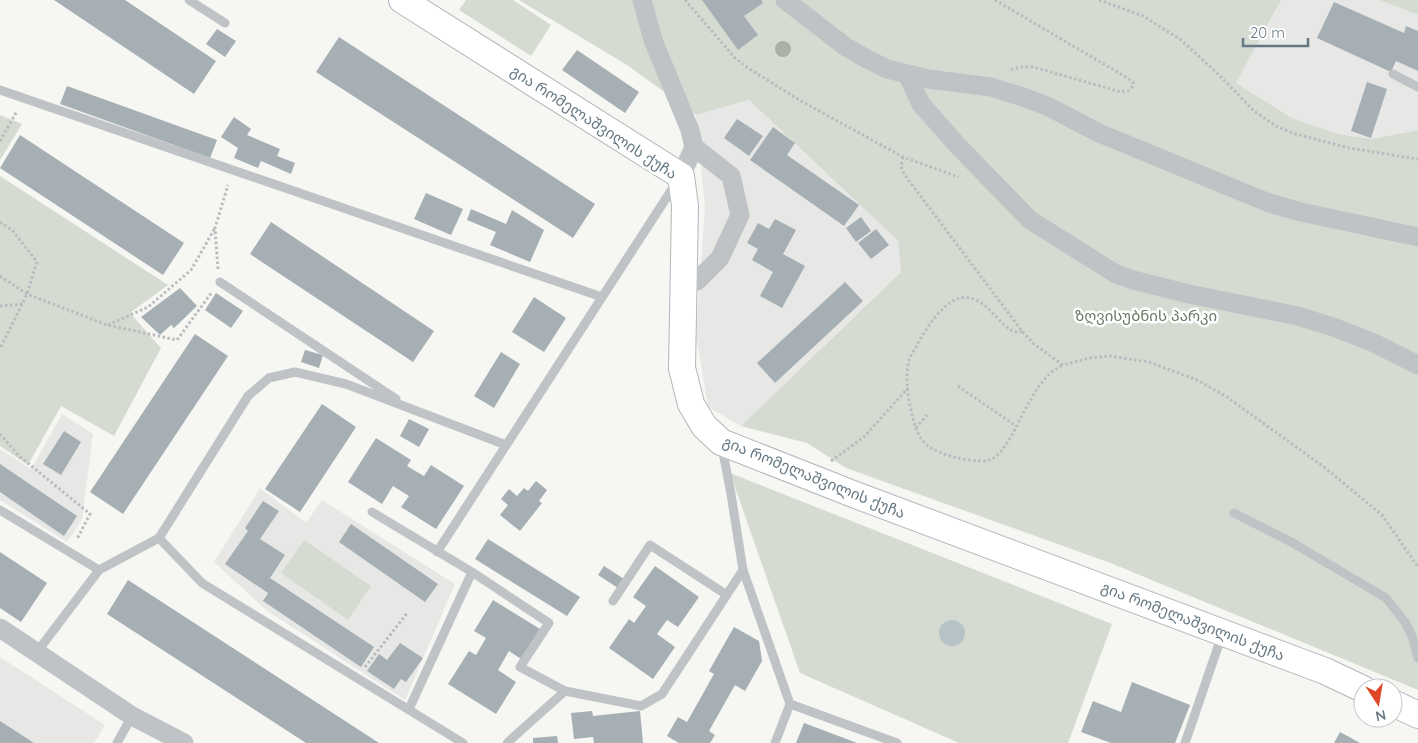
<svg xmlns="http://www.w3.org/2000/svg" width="1418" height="743" font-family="Quicksand,'Noto Sans Georgian',sans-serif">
<rect width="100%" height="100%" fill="#f6f6f3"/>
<path fill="#e7e7e6" d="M 1281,0 L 1379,0 L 1418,15 L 1418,130 L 1372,139 L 1338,134 L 1292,118 L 1236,83 Z
M 749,100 L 898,241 L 901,272 L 741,426 L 708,407 L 696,335 L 705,207 L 696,115 Z
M 62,414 L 93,434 L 82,520 L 67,542 L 0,500 L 0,449 L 31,469 Z
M 260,488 L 306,523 L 322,500 L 455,584 L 405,700 L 266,610 L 214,562 Z
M 0,657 L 105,725 L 94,743 L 0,743 Z"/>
<path fill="#d6dbd2" d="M 466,0 L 513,0 L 551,25 L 531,56 L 459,10 Z
M 519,0 L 1281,0 L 1236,83 L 1292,118 L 1338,134 L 1372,139 L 1418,130 L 1418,690 L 1113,564 L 846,468 L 807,443 L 741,426 L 901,272 L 898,241 L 749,100 L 696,115 L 627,65 Z
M 1379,0 L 1418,0 L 1418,15 Z
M 0,115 L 22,124 L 0,160 Z
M 0,176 L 168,285 L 130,313 L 161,348 L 114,436 L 61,406 L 28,465 L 0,446 Z
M 730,473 L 1112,624 L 1068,743 L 959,743 L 800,673 Z
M 304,540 L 371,586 L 348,620 L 281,573 Z"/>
<path fill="#b6c4c7" d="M939 633a13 13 0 1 1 26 0a13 13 0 1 1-26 0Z"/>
<path fill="#a5afb4" d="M 54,0 L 125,0 L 216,61 L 194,94 Z
M 702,0 L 761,0 L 763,3 L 744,16 L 758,35 L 738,50 Z
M 1334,2 L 1404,33 L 1406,26 L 1418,31 L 1418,71 L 1396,61 L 1391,72 L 1317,38 Z
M 217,29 L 236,41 L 225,57 L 206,44 Z
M 339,37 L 595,204 L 573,238 L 316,72 Z
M 577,50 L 639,92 L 625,113 L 562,70 Z
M 1367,82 L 1387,89 L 1371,138 L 1351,131 Z
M 67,86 L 217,140 L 210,158 L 60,104 Z
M 234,117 L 251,129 L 247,135 L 280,149 L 277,156 L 295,163 L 291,174 L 261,161 L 258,168 L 234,158 L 238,148 L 221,137 Z
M 737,119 L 763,136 L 749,156 L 724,138 Z
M 773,127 L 795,143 L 787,155 L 859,205 L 844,226 L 750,160 Z
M 20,135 L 184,243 L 163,275 L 0,168 Z
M 426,193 L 463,209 L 451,235 L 414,219 Z
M 471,209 L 506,224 L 512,210 L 544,230 L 530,262 L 490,245 L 496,232 L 467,220 Z
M 861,217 L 871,231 L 856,242 L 846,228 Z
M 775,219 L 796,230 L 783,254 L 805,266 L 782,308 L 760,296 L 773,272 L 752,260 L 758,249 L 747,243 L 758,223 L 769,229 Z
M 271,222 L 434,331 L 413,362 L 250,254 Z
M 876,229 L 889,245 L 871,259 L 858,243 Z
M 845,282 L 863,301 L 775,383 L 757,363 Z
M 180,288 L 197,306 L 174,328 L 171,325 L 160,335 L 141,317 Z
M 216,293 L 243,311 L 231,328 L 205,310 Z
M 534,297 L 566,318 L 544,352 L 512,332 Z
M 195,334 L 228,356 L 123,514 L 90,492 Z
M 305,350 L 323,355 L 319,368 L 301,362 Z
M 501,352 L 520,364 L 494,408 L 474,396 Z
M 322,404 L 356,427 L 300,512 L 265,489 Z
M 409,419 L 429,429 L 419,447 L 400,436 Z
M 64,431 L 81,442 L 61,475 L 43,464 Z
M 376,438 L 411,460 L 407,466 L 424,476 L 431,465 L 464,486 L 436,529 L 401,507 L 409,496 L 393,486 L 382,504 L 348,482 Z
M 0,464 L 77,516 L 64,536 L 0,492 Z
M 536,481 L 547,490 L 539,501 L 542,503 L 520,531 L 500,515 L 508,505 L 501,499 L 509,489 L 517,496 L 524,488 L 528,491 Z
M 263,501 L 279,511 L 260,539 L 285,555 L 270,578 L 374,647 L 361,667 L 263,601 L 268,593 L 225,564 L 248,531 L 245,528 Z
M 351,524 L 438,584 L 425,602 L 339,542 Z
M 488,539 L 580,597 L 567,616 L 475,559 Z
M 0,552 L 47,583 L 21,622 L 0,608 Z
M 604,566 L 624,579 L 618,588 L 598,575 Z
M 655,566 L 699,597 L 678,627 L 667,620 L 657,634 L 675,647 L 653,679 L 609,648 L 629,619 L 634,623 L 646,606 L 633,597 Z
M 128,580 L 379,743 L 306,743 L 107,614 Z
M 493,600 L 540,629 L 521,659 L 509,651 L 498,670 L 516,682 L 496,714 L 448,684 L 469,651 L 476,655 L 486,638 L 474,631 Z
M 734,627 L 759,641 L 762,661 L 745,691 L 735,685 L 709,731 L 715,735 L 710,743 L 679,743 L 667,736 L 678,717 L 687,722 L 714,674 L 709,671 Z
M 400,643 L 423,658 L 406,682 L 401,679 L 394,689 L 367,671 L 379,654 L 387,660 Z
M 1132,682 L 1190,705 L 1175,743 L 1111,743 L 1081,732 L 1093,701 L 1121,712 Z
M 592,711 L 593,716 L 640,711 L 643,743 L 594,743 L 593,737 L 574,739 L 571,713 Z
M 0,721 L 34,743 L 0,743 Z
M 804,723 L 857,743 L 796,743 Z
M 1340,732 L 1360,743 L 1334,743 Z
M 557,736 L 558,743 L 533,743 L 533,738 Z"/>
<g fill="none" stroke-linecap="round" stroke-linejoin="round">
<defs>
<path id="secondary" d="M 402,0 L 681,176 L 685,206 L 682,368 L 691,404 L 704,426 L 721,442 L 853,494 L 1325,671 L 1363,689
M 1393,703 L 1418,715"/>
</defs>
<use href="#secondary" stroke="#b1b7bb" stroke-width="28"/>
<path stroke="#b9bcbe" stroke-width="3" stroke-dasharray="2.5 2.5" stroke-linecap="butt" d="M 685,0 L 735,58 L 748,68 L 801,101 L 903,157 L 959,177
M 995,0 L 1129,79 L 1133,82 L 1133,86 L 1128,91 L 1121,92 L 1033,67 L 1022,67 L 1008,70
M 1099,0 L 1143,16 L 1181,40 L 1218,74 L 1254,111 L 1276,126 L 1292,133 L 1349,148 L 1418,159
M 0,141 L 17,111
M 903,157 L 901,166 L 904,174 L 1022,331 L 1034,344 L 1063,365 L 1089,358 L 1110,356 L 1149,362 L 1197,380 L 1227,397 L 1324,467 L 1382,515 L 1418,567
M 0,222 L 13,231 L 37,262 L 27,294 L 0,349
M 218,269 L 215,228 L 228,185
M 0,276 L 27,294 L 107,325 L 177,340 L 212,292
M 0,306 L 23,304
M 108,325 L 148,307 L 191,270 L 215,228
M 1022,331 C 1000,342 980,264 937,315 C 926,327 918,344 910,357 C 904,375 908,400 913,418 C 918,440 926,448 947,455 C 956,458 980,463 989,460 C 1015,452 1027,380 1063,365
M 958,386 L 1016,426
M 916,428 L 927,415
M 0,434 L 18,455 L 90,514 L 77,539
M 831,461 L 864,437 L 908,388
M 365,667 L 408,612"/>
<path stroke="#bfc3c6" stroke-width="9" d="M 189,0 L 225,23
M 1393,74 L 1418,87
M 0,90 L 602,297
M 220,282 L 396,399
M 722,447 L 731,494 L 743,570
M 0,510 L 99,570
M 372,512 L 472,572
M 1234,513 L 1293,543 L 1386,598 L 1405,622 L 1412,636 L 1418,658
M 159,538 L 202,583 L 463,743
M 437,552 L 676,183
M 613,601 L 650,545 L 727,595
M 37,652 L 99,570 L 159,538 L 248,396 L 269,378 L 295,372 L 346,384 L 506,445
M 409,709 L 472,572 L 549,623 L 520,667 L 565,691
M 117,743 L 132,716
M 507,743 L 565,691 L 641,706 L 662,694 L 743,570 L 790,704
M 775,743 L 790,704 L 897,743
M 1185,743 L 1222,635"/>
<path stroke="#bfc3c6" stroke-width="19" d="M 642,0 L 653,40 L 690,130 L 694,147 L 681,176
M 785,0 L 846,47 L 867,59 L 887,69 L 928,79 L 991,87 L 1023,97 L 1047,106 L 1099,133 L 1269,203 L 1301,212 L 1418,237
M 907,74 L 921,104 L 958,146 L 1030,220 L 1116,274 L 1133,280 L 1189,294 L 1298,316 L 1336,328 L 1374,343 L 1418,365
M 683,276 L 697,281 L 720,258 L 740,215 L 731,176 L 694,147
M 0,628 L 132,716 L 184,743"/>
<use href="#secondary" stroke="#fff" stroke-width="26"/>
</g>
<circle fill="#a9b2a4" cx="783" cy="49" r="8"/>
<g text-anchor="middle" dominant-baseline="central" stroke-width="5" stroke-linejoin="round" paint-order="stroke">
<g font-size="15" fill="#657883" stroke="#fff">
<text transform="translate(594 122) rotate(33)">გია რომელაშვილის ქუჩა</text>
<text transform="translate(814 477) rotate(22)">გია რომელაშვილის ქუჩა</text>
<text transform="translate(1193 621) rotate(21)">გია რომელაშვილის ქუჩა</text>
</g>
<g font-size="15" fill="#6a7a64" stroke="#fff">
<text x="1146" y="315">ზღვისუბნის პარკი</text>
</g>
</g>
<g transform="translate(1378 703) rotate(168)"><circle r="24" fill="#ffffff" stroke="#c1c9cd"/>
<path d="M0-4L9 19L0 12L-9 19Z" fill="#e04729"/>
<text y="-8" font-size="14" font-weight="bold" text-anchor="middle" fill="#657883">N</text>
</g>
<path d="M1243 38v8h65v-8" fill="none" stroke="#657883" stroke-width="2.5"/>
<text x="1250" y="38" font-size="15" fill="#657883" stroke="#ffffff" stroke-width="4" paint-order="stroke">20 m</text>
</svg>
